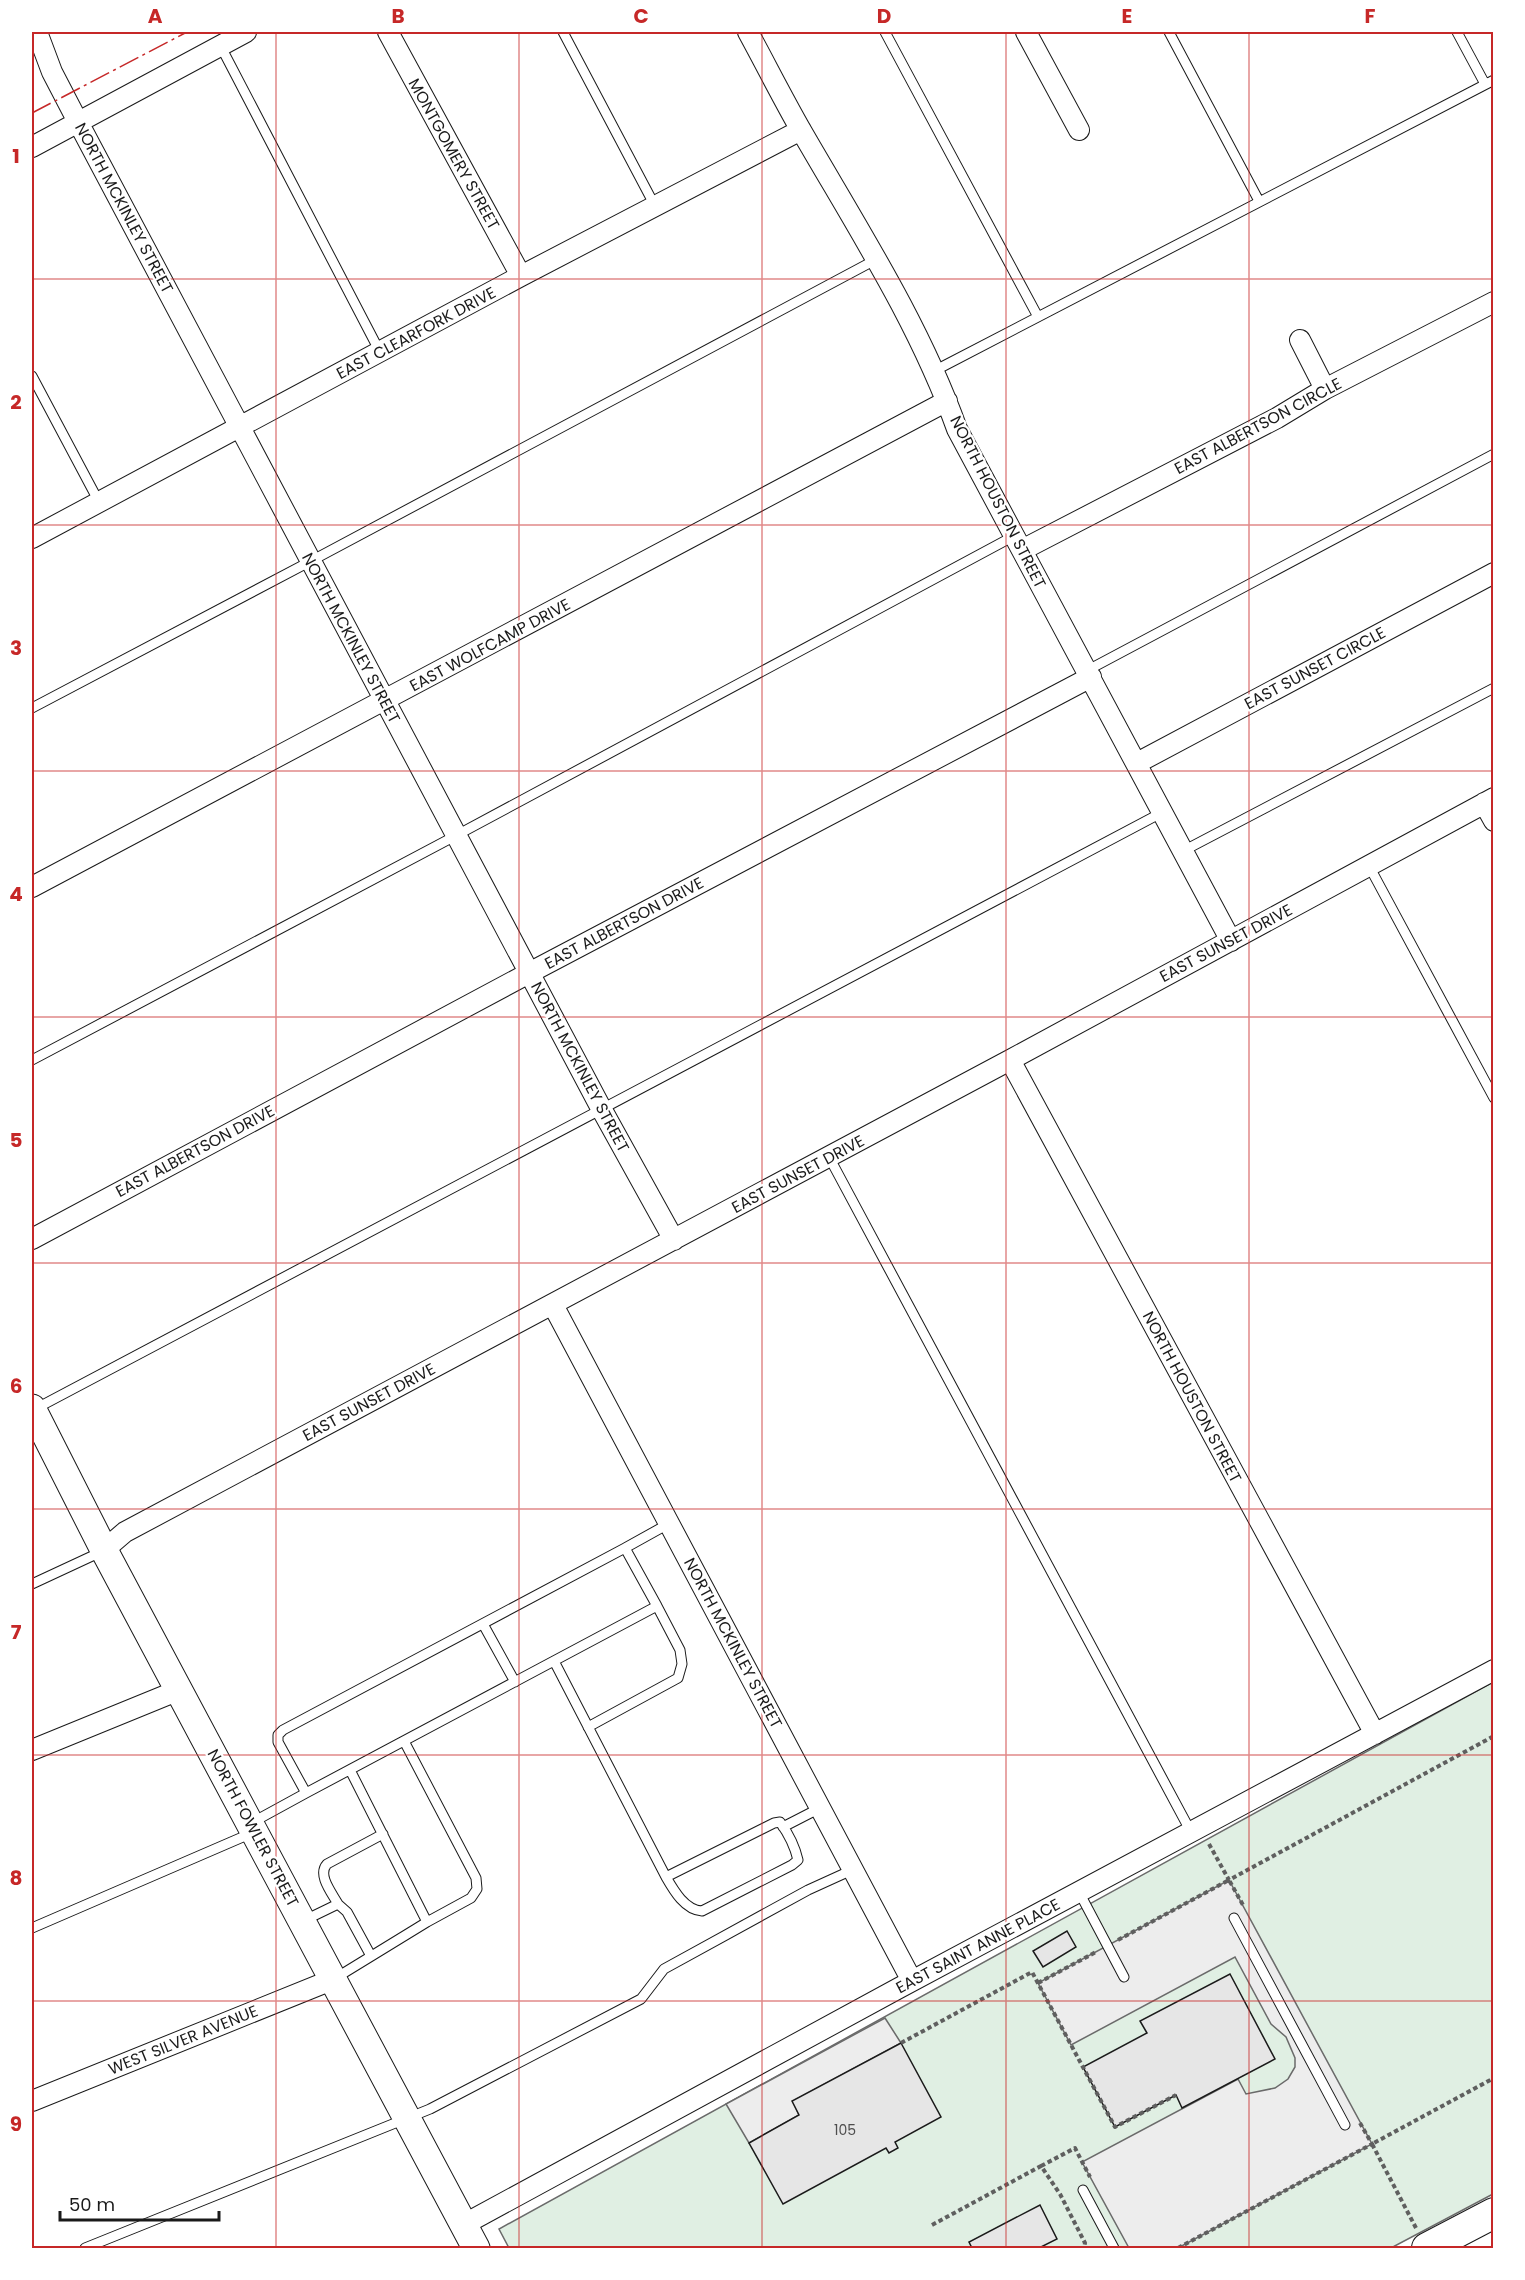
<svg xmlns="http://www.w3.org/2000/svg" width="1525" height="2280" font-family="Poppins,sans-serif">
<rect width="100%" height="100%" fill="#fff"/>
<path fill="#e0efe3" stroke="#6a6a6a" stroke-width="1.5" d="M 1493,1682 L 1493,2194 L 1391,2248 L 509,2248 L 499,2229 Z"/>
<path fill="#ededed" stroke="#6a6a6a" stroke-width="1.5" d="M 1229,1880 L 1372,2144 L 1178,2248 L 1129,2248 L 1082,2162 L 1238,2079 L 1246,2094 L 1275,2088 L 1288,2079 L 1295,2067 L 1295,2058 L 1286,2037 L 1271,2024 L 1235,1957 L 1071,2045 L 1038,1983 Z
M 885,2018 L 901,2043 L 793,2101 L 799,2115 L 749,2143 L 726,2104 Z"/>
<path fill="#e6e6e6" stroke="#1a1a1a" stroke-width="1.5" d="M 1067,1931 L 1076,1947 L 1043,1967 L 1033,1951 Z
M 1230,1974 L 1275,2059 L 1182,2108 L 1176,2095 L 1115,2127 L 1083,2067 L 1147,2033 L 1140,2021 Z
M 901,2043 L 941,2117 L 895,2142 L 898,2148 L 889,2153 L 886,2148 L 783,2204 L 749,2143 L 799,2115 L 792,2101 Z
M 1040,2205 L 1057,2239 L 1039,2248 L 972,2248 L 969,2242 Z"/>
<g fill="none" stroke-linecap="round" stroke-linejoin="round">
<defs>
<path id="lane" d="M 563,32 L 655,206
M 885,32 L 1037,315
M 1169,32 L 1259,201
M 1457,32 L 1485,84
M 220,45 L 380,352
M 934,371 L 1494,80
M 32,376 L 99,502
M 1088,670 L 1494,454
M 32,708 L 311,561 L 877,259
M 1183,851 L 1494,688
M 1369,866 L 1494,1098
M 32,1060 L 457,835 L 1014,536
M 829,1157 L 1191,1832
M 35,1409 L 1163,812
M 625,1548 L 670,1523
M 32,1584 L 103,1551
M 483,1624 L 515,1682
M 554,1661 L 666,1877 C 674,1891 685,1910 702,1911 L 792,1865 L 798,1860 C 795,1847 788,1833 780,1822 L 774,1823 L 666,1877
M 588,1727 L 678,1678 L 682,1664 L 680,1650 L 657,1606
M 350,1770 L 427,1922 L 471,1898 L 477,1889 L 476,1878 L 404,1741
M 253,1822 L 306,1793 L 657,1606 L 625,1548 L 283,1730 L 278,1735 L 278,1742 L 306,1793
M 783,1827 L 820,1808
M 1079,1892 L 1124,1977
M 338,1904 L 347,1912 L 371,1956
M 1234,1918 L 1345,2125
M 303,1921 L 338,1904 C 332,1893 317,1875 327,1864 L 383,1834
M 32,1928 L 252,1833
M 334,1979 L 427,1922
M 1083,2190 L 1114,2248
M 85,2248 L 430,2109 L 641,1999 L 664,1969 L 808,1890 L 852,1870"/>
<path id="street" d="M 37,32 L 52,72 L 78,122 L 602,1110 L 674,1240
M 388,32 L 521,276
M 748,32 C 766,65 783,99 802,132 C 858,229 919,323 957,429 L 1231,941
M 1026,32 L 1079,130
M 32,147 L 246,32
M 1300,340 L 1325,389
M 32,538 L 521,276 L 801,130
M 1022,550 L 1277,418 L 1325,389 L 1494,302
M 1137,763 L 1494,573
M 1484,803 L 1494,821
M 32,887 L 947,401
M 1010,1060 L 1375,1734
M 32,1239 L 529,973 L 1091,677
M 553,1305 L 912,1981
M 104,1550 L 125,1532 L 1010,1060 L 1494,798
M 32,1750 L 179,1690
M 32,2101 L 334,1979
M 463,2225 L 899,1988 L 1494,1670"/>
<path id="secondary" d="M 32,1408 L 104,1550 L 476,2248"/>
<path id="primary" d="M 1427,2248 L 1494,2213"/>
</defs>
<use href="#lane" stroke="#1a1a1a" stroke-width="11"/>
<use href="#street" stroke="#1a1a1a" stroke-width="22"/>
<use href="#secondary" stroke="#1a1a1a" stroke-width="29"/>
<use href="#primary" stroke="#1a1a1a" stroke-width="32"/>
<path stroke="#5f5f5f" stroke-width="4" stroke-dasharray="4.5 3" stroke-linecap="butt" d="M 1209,1844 L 1229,1880 L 1494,1736
M 1118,1940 L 1229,1880 L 1243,1905
M 1038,1983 L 1096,1952
M 901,2043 L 1032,1972 L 1115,2127 L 1176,2095
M 1041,2166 L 1075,2148 L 1090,2177
M 932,2225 L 1041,2166 L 1060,2194 L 1085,2243 L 1084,2248
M 1416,2228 L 1372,2144 L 1494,2078
M 1178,2248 L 1372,2144 L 1360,2123"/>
<use href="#lane" stroke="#fff" stroke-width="9"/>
<use href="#street" stroke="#fff" stroke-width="20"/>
<use href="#secondary" stroke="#fff" stroke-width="27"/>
<use href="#primary" stroke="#fff" stroke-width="30"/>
<path stroke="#c62828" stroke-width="1.5" stroke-dasharray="21 4.5 3 4.5" stroke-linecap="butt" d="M 32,113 L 187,32"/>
</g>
<path fill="none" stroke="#c62828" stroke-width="1.5" stroke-opacity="0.55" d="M 276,32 L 276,2248M 519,32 L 519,2248M 762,32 L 762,2248M 1006,32 L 1006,2248M 1249,32 L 1249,2248M 32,279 L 1494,279M 32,525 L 1494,525M 32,771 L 1494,771M 32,1017 L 1494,1017M 32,1263 L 1494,1263M 32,1509 L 1494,1509M 32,1755 L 1494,1755M 32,2001 L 1494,2001"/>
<g text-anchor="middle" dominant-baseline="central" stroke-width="4.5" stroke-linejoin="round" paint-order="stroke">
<g font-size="14" fill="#4d4d4d">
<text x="845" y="2130">105</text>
</g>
<g font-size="16" fill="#1a1a1a" stroke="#fff">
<text transform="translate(454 154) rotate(61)">MONTGOMERY STREET</text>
<text transform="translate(124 208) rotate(62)">NORTH MCKINLEY STREET</text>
<text transform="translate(416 333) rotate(-28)">EAST CLEARFORK DRIVE</text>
<text transform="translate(1258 426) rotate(-28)">EAST ALBERTSON CIRCLE</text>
<text transform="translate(998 502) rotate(63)">NORTH HOUSTON STREET</text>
<text transform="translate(351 638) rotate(62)">NORTH MCKINLEY STREET</text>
<text transform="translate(490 645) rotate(-28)">EAST WOLFCAMP DRIVE</text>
<text transform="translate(1315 668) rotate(-28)">EAST SUNSET CIRCLE</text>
<text transform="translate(624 923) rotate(-28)">EAST ALBERTSON DRIVE</text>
<text transform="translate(1226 943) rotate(-28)">EAST SUNSET DRIVE</text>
<text transform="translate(580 1067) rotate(62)">NORTH MCKINLEY STREET</text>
<text transform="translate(195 1151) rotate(-28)">EAST ALBERTSON DRIVE</text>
<text transform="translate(798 1174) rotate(-28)">EAST SUNSET DRIVE</text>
<text transform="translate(1192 1397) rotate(62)">NORTH HOUSTON STREET</text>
<text transform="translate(369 1402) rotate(-28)">EAST SUNSET DRIVE</text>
<text transform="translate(733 1643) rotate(62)">NORTH MCKINLEY STREET</text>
<text transform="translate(253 1828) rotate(62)">NORTH FOWLER STREET</text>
<text transform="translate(978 1946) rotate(-28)">EAST SAINT ANNE PLACE</text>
<text transform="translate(183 2040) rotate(-22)">WEST SILVER AVENUE</text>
</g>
</g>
<rect width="1525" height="2280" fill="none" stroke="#ffffff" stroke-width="66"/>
<path d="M60 2211v9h159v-9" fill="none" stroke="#1a1a1a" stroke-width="3"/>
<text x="69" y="2211" font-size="18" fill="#1a1a1a" stroke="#ffffff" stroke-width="4.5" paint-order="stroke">50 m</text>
<rect x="33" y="33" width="1459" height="2214" fill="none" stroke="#c62828" stroke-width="2"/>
<g font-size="20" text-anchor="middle" font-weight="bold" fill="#c62828">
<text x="155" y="23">A</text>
<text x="398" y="23">B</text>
<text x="641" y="23">C</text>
<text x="884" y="23">D</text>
<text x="1127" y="23">E</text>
<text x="1370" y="23">F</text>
<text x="16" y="163">1</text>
<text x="16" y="409">2</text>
<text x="16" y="655">3</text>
<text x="16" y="901">4</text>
<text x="16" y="1147">5</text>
<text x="16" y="1393">6</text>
<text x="16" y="1639">7</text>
<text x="16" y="1885">8</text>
<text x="16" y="2131">9</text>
</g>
</svg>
